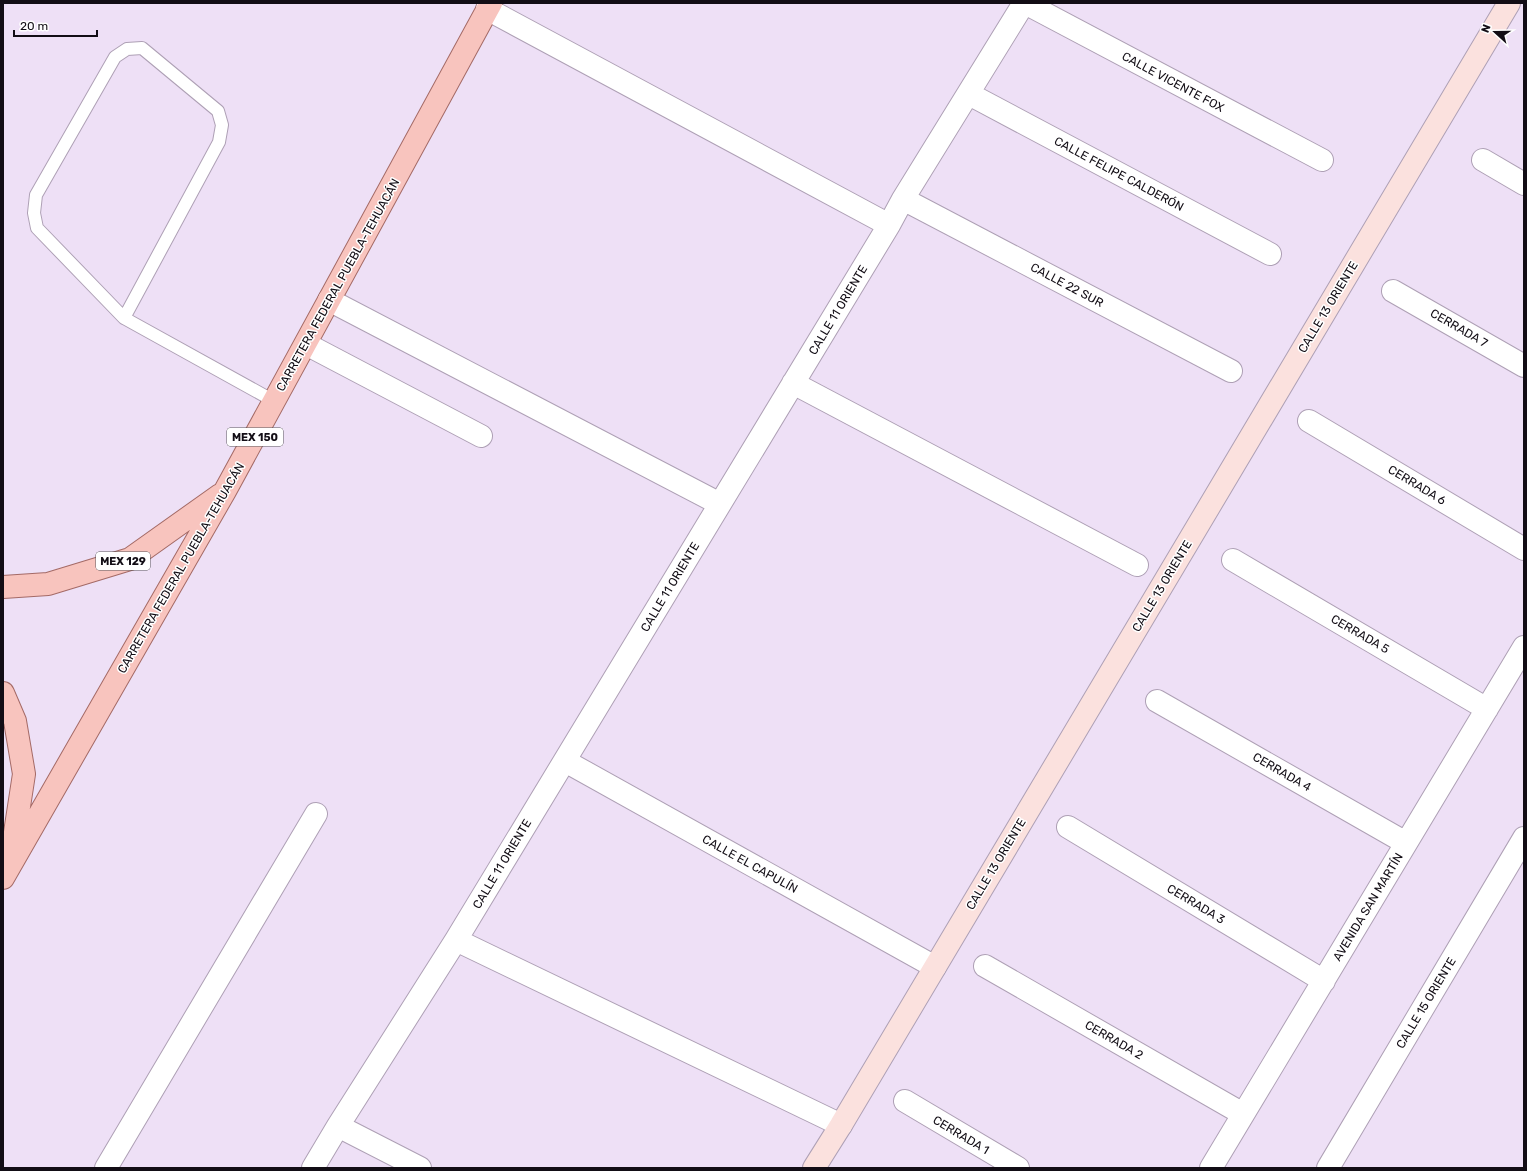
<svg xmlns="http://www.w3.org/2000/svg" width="1527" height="1171" font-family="Rubik,sans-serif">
<rect width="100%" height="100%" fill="#eee0f6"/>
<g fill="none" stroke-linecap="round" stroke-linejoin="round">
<defs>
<path id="lane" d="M 124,318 L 219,142 L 222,125 L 218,111 L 142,48 L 127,49 L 115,57 L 36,195 L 34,213 L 37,228 L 124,318 L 274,401"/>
<path id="street" d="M 1025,3 L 1322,160
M 487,9 L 889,225
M 969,94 L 1270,254
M 1483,160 L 1524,184
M 903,199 L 1231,371
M 1393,291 L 1524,366
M 329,300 L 720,504
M 306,344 L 481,436
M 793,383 L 1137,565
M 1309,421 L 1524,549
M 1233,560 L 1487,709
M 1157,701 L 1406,843
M 565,761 L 935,967
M 1068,827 L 1324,981
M 456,940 L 841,1125
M 985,966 L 1243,1114
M 905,1101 L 1018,1168
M 338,1126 L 420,1168
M 106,1168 L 316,814
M 313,1168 L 338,1126 L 456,940 L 889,225 L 903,199 L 1024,3
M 1211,1168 L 1524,647
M 1328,1168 L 1524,838"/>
<path id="secondary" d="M 814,1168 L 841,1125 L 1509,3"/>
<path id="primary" d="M 3,587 L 48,584 L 130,559 L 220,495
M 3,693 L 15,721 L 24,774 L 12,852
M 3,878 L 225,491 L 491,3"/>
</defs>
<use href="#lane" stroke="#aea0b5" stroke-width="14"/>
<use href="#street" stroke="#aea0b5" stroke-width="24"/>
<use href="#secondary" stroke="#aea0b5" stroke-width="24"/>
<use href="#primary" stroke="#a46a66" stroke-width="24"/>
<use href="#lane" stroke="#fff" stroke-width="12"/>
<use href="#street" stroke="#fff" stroke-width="22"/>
<use href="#secondary" stroke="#fbe1de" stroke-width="22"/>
<use href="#primary" stroke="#f8c4be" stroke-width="22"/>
</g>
<g text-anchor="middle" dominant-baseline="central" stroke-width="3" stroke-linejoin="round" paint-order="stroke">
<g fill="#fff" stroke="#59565b" stroke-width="1">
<rect x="227" y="428" width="56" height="18" rx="3"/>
<rect x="96" y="552" width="54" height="18" rx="3"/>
</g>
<g font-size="11" font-weight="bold" fill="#120d15">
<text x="255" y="437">MEX 150</text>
<text x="123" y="561">MEX 129</text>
</g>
<g font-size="12" fill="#120d15" stroke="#fff">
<text transform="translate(1173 82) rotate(28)">CALLE VICENTE FOX</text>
<text transform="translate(1119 174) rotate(28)">CALLE FELIPE CALDERÓN</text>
<text transform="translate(338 285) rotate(-61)">CARRETERA FEDERAL PUEBLA-TEHUACÁN</text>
<text transform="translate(1067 285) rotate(28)">CALLE 22 SUR</text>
<text transform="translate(1328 307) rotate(-59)">CALLE 13 ORIENTE</text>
<text transform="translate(838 310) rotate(-59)">CALLE 11 ORIENTE</text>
<text transform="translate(1459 328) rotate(30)">CERRADA 7</text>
<text transform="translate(1417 485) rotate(31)">CERRADA 6</text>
<text transform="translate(181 568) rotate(-60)">CARRETERA FEDERAL PUEBLA-TEHUACÁN</text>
<text transform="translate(1162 586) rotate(-59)">CALLE 13 ORIENTE</text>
<text transform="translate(670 587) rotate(-59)">CALLE 11 ORIENTE</text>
<text transform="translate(1360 634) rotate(30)">CERRADA 5</text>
<text transform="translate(1282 772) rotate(30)">CERRADA 4</text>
<text transform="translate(502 864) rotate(-59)">CALLE 11 ORIENTE</text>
<text transform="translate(750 864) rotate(29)">CALLE EL CAPULÍN</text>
<text transform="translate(996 864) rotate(-59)">CALLE 13 ORIENTE</text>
<text transform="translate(1196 904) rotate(31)">CERRADA 3</text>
<text transform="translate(1368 907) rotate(-59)">AVENIDA SAN MARTÍN</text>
<text transform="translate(1426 1003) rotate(-59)">CALLE 15 ORIENTE</text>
<text transform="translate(1114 1040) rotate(30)">CERRADA 2</text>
<text transform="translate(961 1135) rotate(31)">CERRADA 1</text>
</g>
</g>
<rect width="1527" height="1171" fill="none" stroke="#120d15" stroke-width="8"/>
<g transform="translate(1495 32) rotate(291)" stroke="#ffffff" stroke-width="3" paint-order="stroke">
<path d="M0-3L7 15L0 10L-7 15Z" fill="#120d15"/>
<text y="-6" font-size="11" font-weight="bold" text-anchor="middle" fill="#120d15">N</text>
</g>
<path d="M14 30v6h83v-6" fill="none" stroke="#120d15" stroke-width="2"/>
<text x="20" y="30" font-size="12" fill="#120d15" stroke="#ffffff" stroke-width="3" paint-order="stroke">20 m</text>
</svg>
